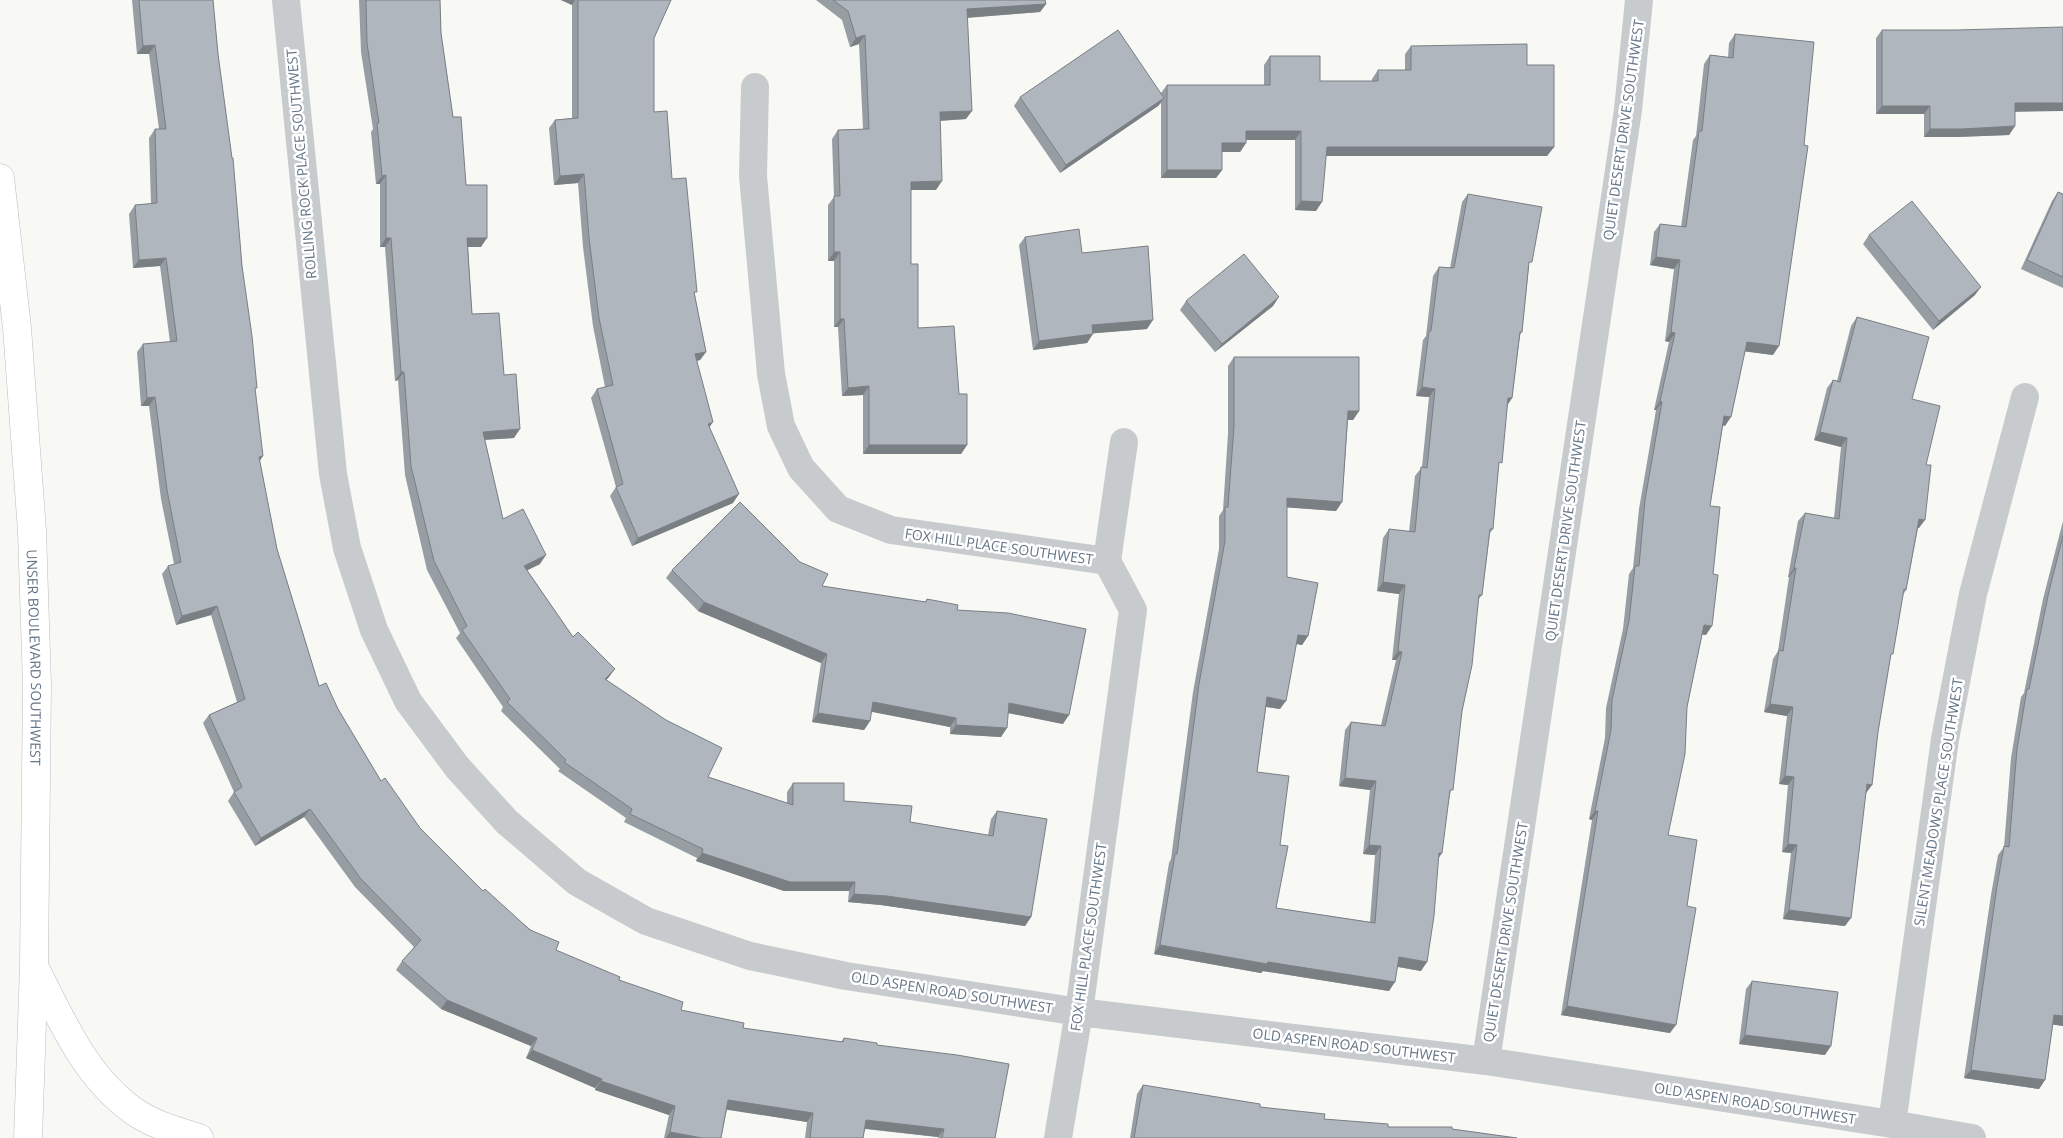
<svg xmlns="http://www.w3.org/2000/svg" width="2063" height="1138" font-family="'Open Sans',sans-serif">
<rect width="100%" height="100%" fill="#f8f8f5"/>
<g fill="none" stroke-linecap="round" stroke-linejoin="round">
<defs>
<g id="secondary">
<path id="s1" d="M 0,178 L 17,328 L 32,531 L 37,685 L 34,966 L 28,1138"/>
<path d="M 35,968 C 62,1021 85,1077 135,1112 C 154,1125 177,1131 199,1138"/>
</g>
</defs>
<use href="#secondary" stroke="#b9bec3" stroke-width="29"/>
<path stroke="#c7cbce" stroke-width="28" d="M 286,0 L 333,474 L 347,548 L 374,630 L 408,701 L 457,767 L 507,822 L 577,882 L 646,921 L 750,956 L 846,976 L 1079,1012 L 1486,1061 L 1892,1124 L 1972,1138
M 755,87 L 753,176 L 771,374 L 781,426 L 801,468 L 838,509 L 891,530 L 1107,561 L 1133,610 L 1079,1012 L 1058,1138
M 1107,561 L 1124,442
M 1486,1061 L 1628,110 L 1639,0
M 1892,1124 L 1945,739 L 1973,594 L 2025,397"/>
<use href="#secondary" stroke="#fff" stroke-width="28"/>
</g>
<path fill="#969da3" d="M 132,0 L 213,0 L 218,54 L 242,266 L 255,390 L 260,462 L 277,549 L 319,686 L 338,709 L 381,781 L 420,828 L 483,891 L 556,950 L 681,1010 L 743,1028 L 841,1042 L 844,1038 L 877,1045 L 995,1138 L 938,1138 L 938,1137 L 865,1129 L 863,1138 L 805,1138 L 807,1122 L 727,1109 L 721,1138 L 664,1138 L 669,1115 L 595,1090 L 595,1088 L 526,1058 L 531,1046 L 441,1009 L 396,970 L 402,961 L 414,947 L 355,887 L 304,817 L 255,846 L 228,801 L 234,792 L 203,723 L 209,715 L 237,702 L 211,615 L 176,625 L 162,574 L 168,566 L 174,564 L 161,499 L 149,406 L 141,406 L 137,352 L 143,344 L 170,342 L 160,266 L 133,268 L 129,214 L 135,205 L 151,204 L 149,138 L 155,129 L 159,129 L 149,54 L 137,54 Z
M 359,0 L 440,0 L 441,33 L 453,117 L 466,185 L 481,247 L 468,247 L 472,314 L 504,375 L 514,438 L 485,440 L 503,519 L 540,564 L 527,570 L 573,637 L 609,677 L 606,680 L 708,777 L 787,803 L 787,792 L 793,783 L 844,801 L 910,822 L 988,835 L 991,819 L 997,811 L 1031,917 L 1025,926 L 881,905 L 848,902 L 849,891 L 784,891 L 696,861 L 697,858 L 624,822 L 626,818 L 558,771 L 560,769 L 501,711 L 503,707 L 456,638 L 460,633 L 427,570 L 405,475 L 398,380 L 395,381 L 385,247 L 380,247 L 380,184 L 376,184 L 371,132 L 373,129 L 361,52 Z
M 561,0 L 671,0 L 654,38 L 654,112 L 672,179 L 706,352 L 700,360 L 697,361 L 709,428 L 733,503 L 632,546 L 610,496 L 616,487 L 591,398 L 597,389 L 605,387 L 593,326 L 583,247 L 578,183 L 554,185 L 549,128 L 555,120 L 572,118 L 572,5 Z
M 816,0 L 1045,0 L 1046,4 L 1040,12 L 967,18 L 966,119 L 940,121 L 936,190 L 911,190 L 911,264 L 918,328 L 959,394 L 967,445 L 961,454 L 863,454 L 863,395 L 842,396 L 838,327 L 834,327 L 834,261 L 828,261 L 828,205 L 834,197 L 832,139 L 838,130 L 863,129 L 859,44 L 850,47 L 842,20 Z
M 1882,30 L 2015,112 L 2015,126 L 2009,135 L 1956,137 L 1924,137 L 1924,114 L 1876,114 L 1876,38 Z
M 1735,34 L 1773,355 L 1745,351 L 1725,426 L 1723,425 L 1710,506 L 1706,635 L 1702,634 L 1687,707 L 1668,835 L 1687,906 L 1670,1033 L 1561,1015 L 1592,820 L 1589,819 L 1605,738 L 1606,708 L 1623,629 L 1629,574 L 1633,568 L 1639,509 L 1656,410 L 1654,410 L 1669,342 L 1665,341 L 1674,269 L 1650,265 L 1654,232 L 1660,224 L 1681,227 L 1693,140 L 1696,136 L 1704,64 L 1710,55 L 1728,57 L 1729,43 Z
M 1411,46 L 1527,65 L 1554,147 L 1547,156 L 1326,156 L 1316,211 L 1295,210 L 1295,140 L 1246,140 L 1246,143 L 1240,152 L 1222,152 L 1222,170 L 1216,178 L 1161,178 L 1161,103 L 1158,106 L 1060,173 L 1014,106 L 1020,97 L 1161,93 L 1167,85 L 1264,85 L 1264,65 L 1270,56 L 1320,81 L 1372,81 L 1372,79 L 1378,70 L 1405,70 L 1405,54 Z
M 2058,192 L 2063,194 L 2063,288 L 2021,269 L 2052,201 Z
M 1468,194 L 1529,266 L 1522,332 L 1520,335 L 1512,398 L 1508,404 L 1498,468 L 1493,529 L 1490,533 L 1482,595 L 1478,600 L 1450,795 L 1438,859 L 1421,971 L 1398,967 L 1389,991 L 1263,971 L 1261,973 L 1154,954 L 1169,863 L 1171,859 L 1193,692 L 1219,549 L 1219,516 L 1223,510 L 1228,434 L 1228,366 L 1234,357 L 1359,411 L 1353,420 L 1348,420 L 1342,502 L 1336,511 L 1287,507 L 1287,577 L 1308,636 L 1302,645 L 1296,644 L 1280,709 L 1266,707 L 1257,772 L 1280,845 L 1276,908 L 1370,922 L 1375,855 L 1363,854 L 1370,790 L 1339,786 L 1345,730 L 1351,722 L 1381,725 L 1396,660 L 1392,660 L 1399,594 L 1377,591 L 1383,538 L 1389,529 L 1409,532 L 1415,476 L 1422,467 L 1429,397 L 1416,396 L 1423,340 L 1426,336 L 1433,276 L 1439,267 L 1450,268 L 1462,202 Z
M 1869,235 L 1975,295 L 1933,330 L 1863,244 Z
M 1025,237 L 1082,253 L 1147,329 L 1093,333 L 1087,343 L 1033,350 L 1019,245 Z
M 1186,301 L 1273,306 L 1215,352 L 1180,310 Z
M 1857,317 L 1912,399 L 1926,465 L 1919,528 L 1918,528 L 1906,590 L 1903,595 L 1890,659 L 1878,732 L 1872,785 L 1866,793 L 1845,926 L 1783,919 L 1791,853 L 1782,852 L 1788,785 L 1779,784 L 1787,716 L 1764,712 L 1773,659 L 1778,651 L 1789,577 L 1788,577 L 1798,521 L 1805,513 L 1834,518 L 1841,447 L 1814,440 L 1827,388 L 1833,380 L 1837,381 L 1851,326 Z
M 2063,521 L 2063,1026 L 2053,1024 L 2045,1080 L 2039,1089 L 1964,1078 L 1991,895 L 1998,855 L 2004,847 L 2011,758 L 2021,697 L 2024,693 L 2043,599 Z
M 672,570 L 822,586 L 925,602 L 927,599 L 957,610 L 1063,724 L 1008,713 L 1001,737 L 950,734 L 950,727 L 871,711 L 870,721 L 864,730 L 812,722 L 821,663 L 698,611 L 666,578 Z
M 1752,981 L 1825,1055 L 1739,1044 L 1746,989 Z
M 1143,1085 L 1324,1119 L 1388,1127 L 1452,1129 L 1517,1138 L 1130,1138 L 1137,1094 Z"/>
<path fill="#7a7f84" d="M 561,0 L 575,0 L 572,5 Z
M 1046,4 L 1040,12 L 961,18 L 967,9 Z
M 865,35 L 859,44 L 850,47 L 856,38 Z
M 155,45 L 149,54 L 137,54 L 143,46 Z
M 1164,98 L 1158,106 L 1060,173 L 1066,165 Z
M 2015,103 L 2063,103 L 2063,111 L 2008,112 Z
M 1882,106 L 1930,106 L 1924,114 L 1876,114 Z
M 972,111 L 966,119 L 934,121 L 940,112 Z
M 2015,126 L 2009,135 L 1956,137 L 1924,137 L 1930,129 Z
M 1246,131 L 1301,131 L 1295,140 L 1240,140 Z
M 1222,143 L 1246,143 L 1240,152 L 1216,152 Z
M 1327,147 L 1554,147 L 1547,156 L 1320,156 Z
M 1167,170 L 1222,170 L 1216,178 L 1161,178 Z
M 584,174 L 578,183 L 554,185 L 560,176 Z
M 386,175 L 380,184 L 376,184 L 382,176 Z
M 942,181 L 936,190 L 905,190 L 911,182 Z
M 1301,201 L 1322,202 L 1316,211 L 1295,210 Z
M 386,238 L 391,238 L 385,247 L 380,247 Z
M 467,238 L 487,238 L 481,247 L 461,247 Z
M 834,252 L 840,252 L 834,261 L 828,261 Z
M 1656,257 L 1680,260 L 1674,269 L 1650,265 Z
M 166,258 L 160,266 L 133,268 L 139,260 Z
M 1981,287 L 1975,295 L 1933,330 L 1939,321 Z
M 1279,297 L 1273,306 L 1215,352 L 1222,344 Z
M 840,319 L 844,319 L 838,327 L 834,327 Z
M 1153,320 L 1147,329 L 1086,334 L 1092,325 Z
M 1671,332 L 1675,333 L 1669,342 L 1665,341 Z
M 1093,334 L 1087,343 L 1033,350 L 1039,341 Z
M 1747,342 L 1779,346 L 1773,355 L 1741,351 Z
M 706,352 L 700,360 L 689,362 L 695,354 Z
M 401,372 L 404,372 L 398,380 L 395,381 Z
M 869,386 L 863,395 L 842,396 L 848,388 Z
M 1422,387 L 1435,389 L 1429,397 L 1416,396 Z
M 155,397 L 149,406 L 141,406 L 147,398 Z
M 1508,398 L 1512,398 L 1506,407 Z
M 1660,401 L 1662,402 L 1656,410 L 1654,410 Z
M 1348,411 L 1359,411 L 1353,420 L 1342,420 Z
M 1724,416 L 1731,417 L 1725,426 L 1718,424 Z
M 713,422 L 707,431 L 708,424 Z
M 520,429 L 514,438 L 477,440 L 483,432 Z
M 1820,432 L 1847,438 L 1841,447 L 1814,440 Z
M 869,445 L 967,445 L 961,454 L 863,454 Z
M 263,456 L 257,465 L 259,457 Z
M 739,494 L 733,503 L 632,546 L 638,538 Z
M 1287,498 L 1342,502 L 1336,511 L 1281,507 Z
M 1919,519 L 1925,520 L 1919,528 L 1913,528 Z
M 546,555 L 540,564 L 518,575 L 524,566 Z
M 1794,568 L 1796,568 L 1789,577 L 1788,577 Z
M 1383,582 L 1405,585 L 1399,594 L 1377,591 Z
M 704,602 L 827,654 L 821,663 L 698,611 Z
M 217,606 L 211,615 L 176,625 L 182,616 Z
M 1704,625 L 1712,626 L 1706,635 L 1698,634 Z
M 1298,635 L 1308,636 L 1302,645 L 1292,643 Z
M 1398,651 L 1402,652 L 1396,660 L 1392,660 Z
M 615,669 L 609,677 L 599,687 L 605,679 Z
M 1267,697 L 1286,701 L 1280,709 L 1261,706 Z
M 873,702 L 956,718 L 950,727 L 867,711 Z
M 1009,703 L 1069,715 L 1063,724 L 1003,712 Z
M 1770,704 L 1793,707 L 1787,716 L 1764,712 Z
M 818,713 L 870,721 L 864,730 L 812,722 Z
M 956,725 L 1007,728 L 1001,737 L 950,734 Z
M 1785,776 L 1794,777 L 1788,785 L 1779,784 Z
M 1345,778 L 1376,781 L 1370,790 L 1339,786 Z
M 1867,784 L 1872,785 L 1866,793 Z
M 310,809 L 304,817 L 255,846 L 261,838 Z
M 1595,811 L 1598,811 L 1592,820 L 1589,819 Z
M 1788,844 L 1797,845 L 1791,853 L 1782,852 Z
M 1369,845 L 1381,846 L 1375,855 L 1363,854 Z
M 702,853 L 855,882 L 849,891 L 784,891 L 696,861 Z
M 1439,853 L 1442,853 L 1436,862 Z
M 854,894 L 887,896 L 1031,917 L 1025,926 L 881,905 L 848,902 Z
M 1789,910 L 1851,918 L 1845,926 L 1783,919 Z
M 1160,945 L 1395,982 L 1389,991 L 1263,971 L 1261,973 L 1154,954 Z
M 1399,957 L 1427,962 L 1421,971 L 1393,966 Z
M 447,1000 L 537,1038 L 531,1046 L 441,1009 Z
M 1567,1006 L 1676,1025 L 1670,1033 L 1561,1015 Z
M 2054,1015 L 2063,1016 L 2063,1026 L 2048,1024 Z
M 1745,1035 L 1831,1046 L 1825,1055 L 1739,1044 Z
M 532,1050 L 602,1079 L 595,1088 L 526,1058 Z
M 1971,1070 L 2045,1080 L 2039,1089 L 1964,1078 Z
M 601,1081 L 675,1106 L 669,1115 L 595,1090 Z
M 728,1100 L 813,1113 L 807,1122 L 722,1109 Z
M 866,1120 L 944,1129 L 938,1137 L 860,1128 Z
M 670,1132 L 702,1138 L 666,1138 Z"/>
<path fill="#afb6bd" stroke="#7a7f84" d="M 139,0 L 213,0 L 218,54 L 232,158 L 233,158 L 242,266 L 252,336 L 257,388 L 255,388 L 263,456 L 259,457 L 277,549 L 319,686 L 326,683 L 338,709 L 381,781 L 385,778 L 420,828 L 483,891 L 485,889 L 530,930 L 559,942 L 556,950 L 620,977 L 619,980 L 683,1002 L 681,1010 L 744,1023 L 743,1028 L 843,1042 L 844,1038 L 877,1043 L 877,1045 L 957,1055 L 1009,1064 L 995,1138 L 942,1138 L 944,1129 L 866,1120 L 863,1138 L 810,1138 L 813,1113 L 728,1100 L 721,1138 L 702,1138 L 670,1132 L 675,1106 L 601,1081 L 602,1079 L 532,1050 L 537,1038 L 447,1000 L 402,961 L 421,940 L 361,879 L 310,809 L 261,838 L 234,792 L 242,787 L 209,715 L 245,699 L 217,606 L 182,616 L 168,566 L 181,562 L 167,490 L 155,397 L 147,398 L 143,344 L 177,341 L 166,258 L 139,260 L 135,205 L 157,203 L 155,129 L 166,129 L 155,45 L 143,46 Z
M 366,0 L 440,0 L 441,33 L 453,117 L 461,117 L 466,185 L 487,185 L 487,238 L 467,238 L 472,314 L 499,313 L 504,375 L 516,374 L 520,429 L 483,432 L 503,519 L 523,509 L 546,555 L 524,566 L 573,637 L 578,632 L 615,669 L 605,679 L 666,720 L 722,748 L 708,777 L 793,805 L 793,783 L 844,783 L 844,801 L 912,806 L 910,822 L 993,836 L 997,811 L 1047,819 L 1031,917 L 887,896 L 854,894 L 855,882 L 790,882 L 702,853 L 703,849 L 630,814 L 632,809 L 564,762 L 566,760 L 507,702 L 510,699 L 462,630 L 467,626 L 434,561 L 411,466 L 404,372 L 401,372 L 391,238 L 386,238 L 386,175 L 382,176 L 377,123 L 379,123 L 367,43 Z
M 578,0 L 671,0 L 654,38 L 654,112 L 667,111 L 672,179 L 686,178 L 697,292 L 694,292 L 706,352 L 695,354 L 713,422 L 708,424 L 739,494 L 638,538 L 616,487 L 623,484 L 597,389 L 613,385 L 599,318 L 589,238 L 584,174 L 560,176 L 555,120 L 578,118 Z
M 833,0 L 1045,0 L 1046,4 L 967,9 L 972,111 L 940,112 L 942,181 L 911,182 L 911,264 L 918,264 L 918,328 L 954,326 L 959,394 L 967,394 L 967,445 L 869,445 L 869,386 L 848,388 L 844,319 L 840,319 L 840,252 L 834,252 L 834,196 L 840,196 L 838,130 L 869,129 L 865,35 L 856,38 L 848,11 Z
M 2063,27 L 2063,103 L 2015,103 L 2015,126 L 1962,129 L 1930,129 L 1930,106 L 1882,106 L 1882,30 L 1957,30 Z
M 1118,30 L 1164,98 L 1066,165 L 1020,97 Z
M 1735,34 L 1814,42 L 1804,145 L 1808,146 L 1779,346 L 1747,342 L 1731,417 L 1724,416 L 1710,506 L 1720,507 L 1713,574 L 1718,575 L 1712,626 L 1704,625 L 1687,707 L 1685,754 L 1668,835 L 1697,840 L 1687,906 L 1696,908 L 1676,1025 L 1567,1006 L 1598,811 L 1595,811 L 1611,730 L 1612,700 L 1629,621 L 1635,566 L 1639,566 L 1645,500 L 1662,402 L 1660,401 L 1675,333 L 1671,332 L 1680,260 L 1656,257 L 1660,224 L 1686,227 L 1699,131 L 1702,131 L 1710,55 L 1733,58 Z
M 1527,44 L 1527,65 L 1554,65 L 1554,147 L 1327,147 L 1322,202 L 1301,201 L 1301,131 L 1246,131 L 1246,143 L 1222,143 L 1222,170 L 1167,170 L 1167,85 L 1270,85 L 1270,56 L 1320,56 L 1320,81 L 1378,81 L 1378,70 L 1411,70 L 1411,46 Z
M 2058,192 L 2063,194 L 2063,277 L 2027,260 Z
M 1468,194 L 1542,207 L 1532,262 L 1529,262 L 1522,332 L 1520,332 L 1512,398 L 1508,398 L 1502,463 L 1499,462 L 1493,529 L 1490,529 L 1482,595 L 1479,595 L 1472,665 L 1462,711 L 1453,790 L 1450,790 L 1442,853 L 1439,853 L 1434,916 L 1427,962 L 1399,957 L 1395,982 L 1268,962 L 1267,964 L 1160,945 L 1175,854 L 1177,854 L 1199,684 L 1225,541 L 1225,507 L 1228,507 L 1234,426 L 1234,357 L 1359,357 L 1359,411 L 1348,411 L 1342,502 L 1287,498 L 1287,577 L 1318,583 L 1308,636 L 1298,635 L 1286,701 L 1267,697 L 1257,772 L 1289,776 L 1280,845 L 1288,846 L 1276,908 L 1375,923 L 1381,846 L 1369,845 L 1376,781 L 1345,778 L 1351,722 L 1385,726 L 1402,652 L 1398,651 L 1405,585 L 1383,582 L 1389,529 L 1415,532 L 1421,467 L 1427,468 L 1435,389 L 1422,387 L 1429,331 L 1431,331 L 1439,267 L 1454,268 Z
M 1912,201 L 1981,287 L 1939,321 L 1869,235 Z
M 1079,229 L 1082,253 L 1148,246 L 1153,320 L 1092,325 L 1093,334 L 1039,341 L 1025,237 Z
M 1244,254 L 1279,297 L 1222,344 L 1186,301 Z
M 1857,317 L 1929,337 L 1912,399 L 1940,406 L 1926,465 L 1931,465 L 1925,520 L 1919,519 L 1906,590 L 1904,589 L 1893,654 L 1891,654 L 1878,732 L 1872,785 L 1867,784 L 1851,918 L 1789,910 L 1797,845 L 1788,844 L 1794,777 L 1785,776 L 1793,707 L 1770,704 L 1779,650 L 1783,651 L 1796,568 L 1794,568 L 1805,513 L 1839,519 L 1847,438 L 1820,432 L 1833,380 L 1840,382 Z
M 740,502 L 800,562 L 828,574 L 822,586 L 926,602 L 927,599 L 958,605 L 957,610 L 1008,613 L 1086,629 L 1069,715 L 1009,703 L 1007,728 L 956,725 L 956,718 L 873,702 L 870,721 L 818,713 L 827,654 L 704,602 L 672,570 Z
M 2063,536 L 2063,1016 L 2054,1015 L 2045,1080 L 1971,1070 L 1997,886 L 2004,846 L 2009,847 L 2017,749 L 2027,689 L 2029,689 L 2049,591 Z
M 1752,981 L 1838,992 L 1831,1046 L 1745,1035 Z
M 1143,1085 L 1260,1104 L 1260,1107 L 1325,1114 L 1324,1119 L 1388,1124 L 1388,1127 L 1452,1127 L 1452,1129 L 1517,1138 L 1134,1138 Z"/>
<g text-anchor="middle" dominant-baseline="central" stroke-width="5" stroke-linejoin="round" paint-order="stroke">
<g font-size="14" fill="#657687" stroke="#fff">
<text transform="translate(1623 130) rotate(-82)">QUIET DESERT DRIVE SOUTHWEST</text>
<text transform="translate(301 164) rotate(-95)">ROLLING ROCK PLACE SOUTHWEST</text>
<text transform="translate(1565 531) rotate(-82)">QUIET DESERT DRIVE SOUTHWEST</text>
<text transform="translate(999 546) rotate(8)">FOX HILL PLACE SOUTHWEST</text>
<text stroke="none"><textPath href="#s1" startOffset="481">UNSER BOULEVARD SOUTHWEST</textPath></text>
<text transform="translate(1938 802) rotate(-81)">SILENT MEADOWS PLACE SOUTHWEST</text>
<text transform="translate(1505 932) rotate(-81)">QUIET DESERT DRIVE SOUTHWEST</text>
<text transform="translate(1088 937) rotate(-82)">FOX HILL PLACE SOUTHWEST</text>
<text transform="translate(952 992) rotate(9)">OLD ASPEN ROAD SOUTHWEST</text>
<text transform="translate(1354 1045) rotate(7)">OLD ASPEN ROAD SOUTHWEST</text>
<text transform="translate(1755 1103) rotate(9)">OLD ASPEN ROAD SOUTHWEST</text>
</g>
</g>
</svg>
